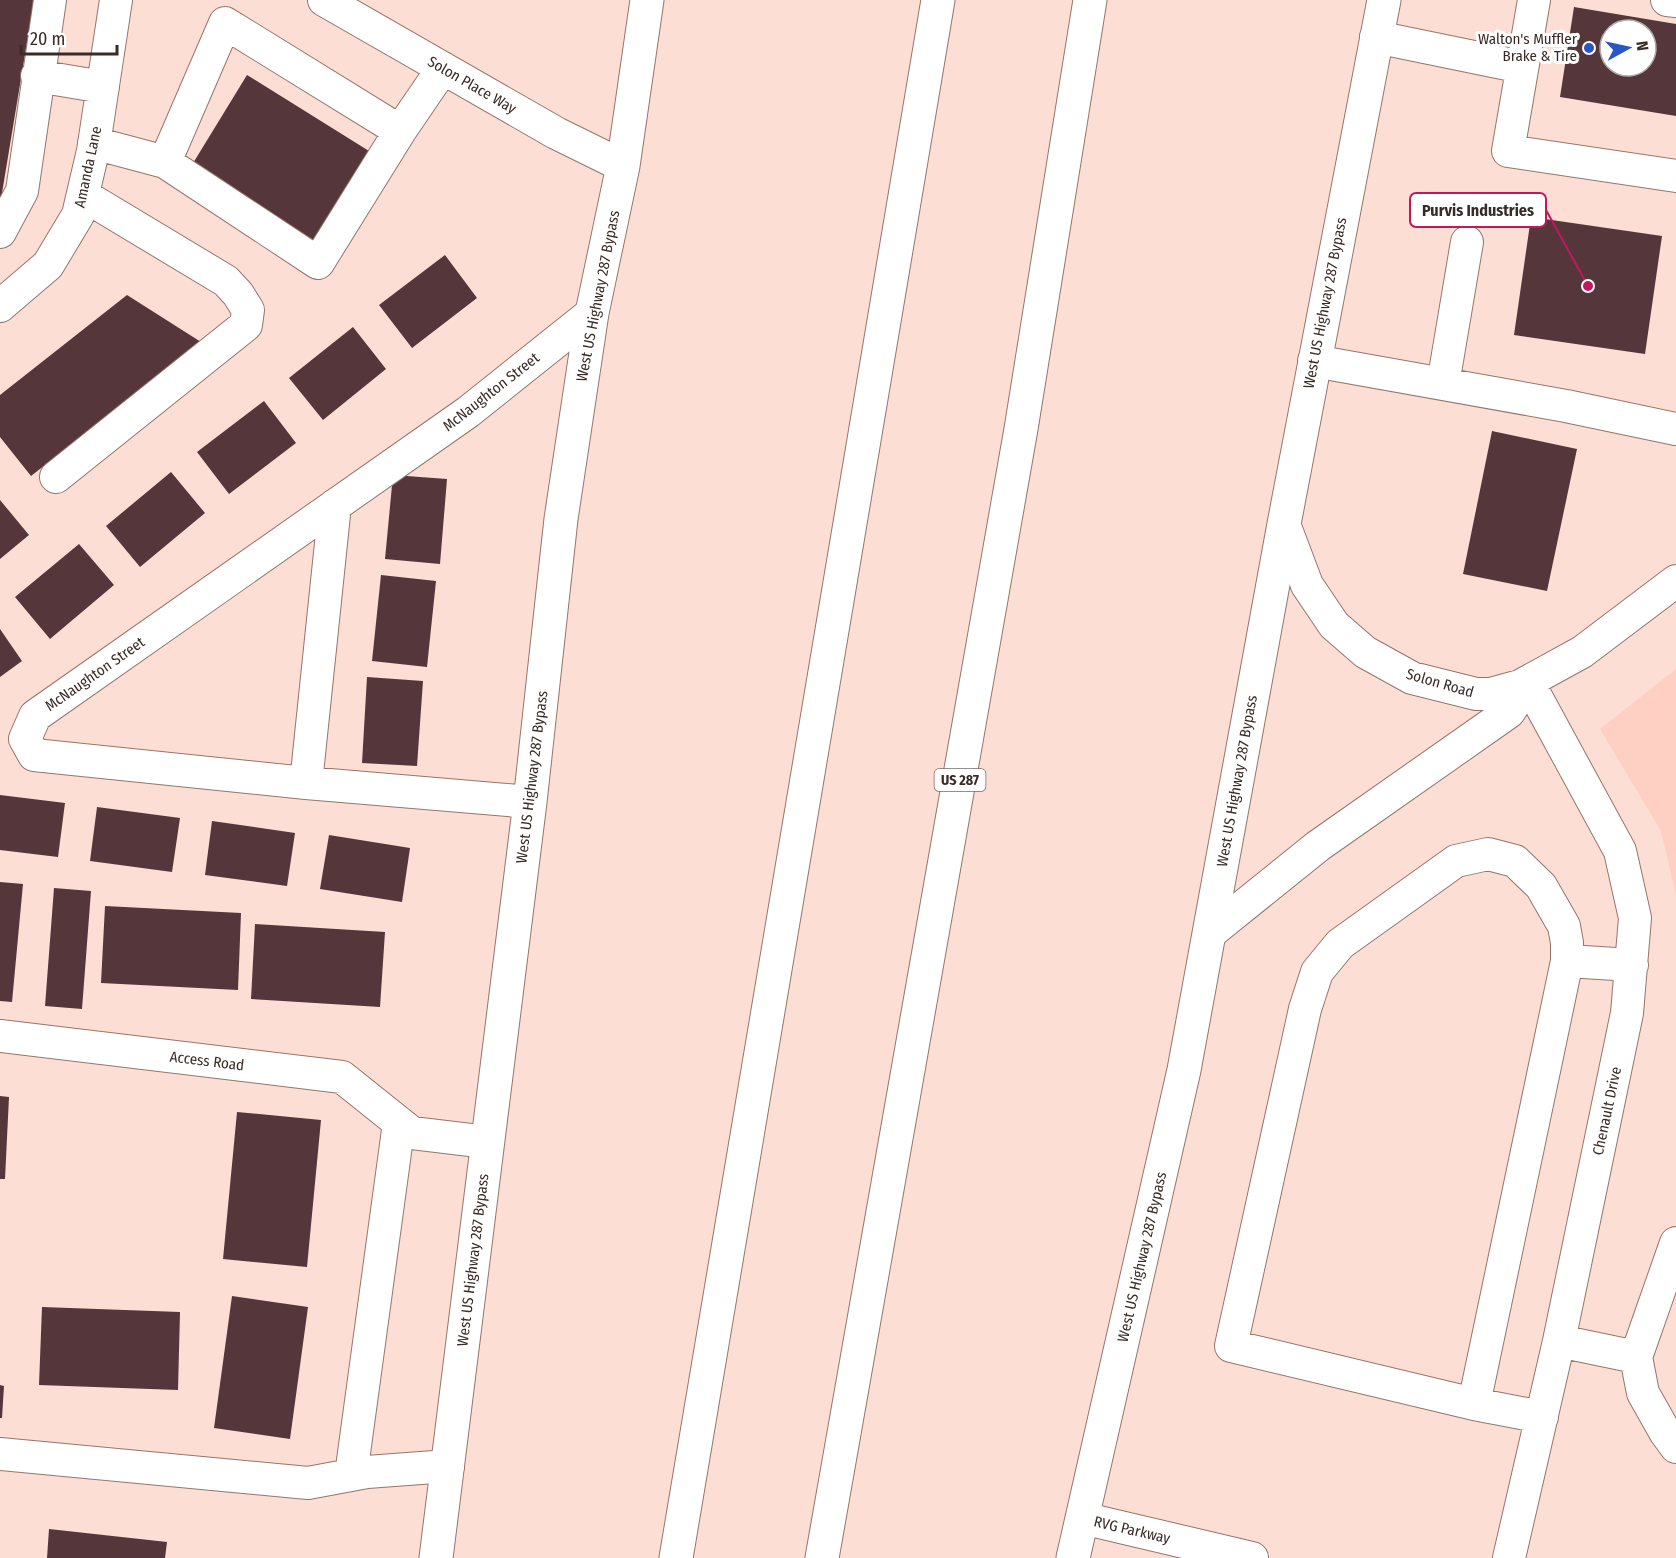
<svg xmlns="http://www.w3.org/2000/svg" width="1676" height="1558" font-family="'Fira Sans Condensed',sans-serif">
<rect width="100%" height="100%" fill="#fcded5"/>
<path fill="#fed0c3" d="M 1676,669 L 1676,896 L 1661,831 L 1600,729 Z"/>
<path fill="#55363b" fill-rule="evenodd" d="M 0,0 L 34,0 L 1,199 L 0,199 Z
M 1574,7 L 1676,24 L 1676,116 L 1560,97 ZM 1610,30 L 1646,30 L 1646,66 L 1610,66 Z
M 247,75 L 369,151 L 310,248 L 187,173 Z
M 1531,217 L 1662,236 L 1645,354 L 1514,335 Z
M 445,255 L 477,298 L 412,348 L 379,305 Z
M 127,295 L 201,342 L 31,476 L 0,437 L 0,395 Z
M 353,327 L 386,369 L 323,420 L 289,378 Z
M 264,401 L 296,443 L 229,494 L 197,452 Z
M 1492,431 L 1577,449 L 1547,591 L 1463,574 Z
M 171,472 L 205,513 L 140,567 L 106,526 Z
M 393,475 L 447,479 L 440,564 L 385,559 Z
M 0,500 L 29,535 L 0,559 Z
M 79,544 L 114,585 L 50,639 L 15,597 Z
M 381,575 L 436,581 L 427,667 L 372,661 Z
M 0,629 L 22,661 L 0,677 Z
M 367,677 L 423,681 L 417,766 L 362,763 Z
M 0,795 L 65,803 L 58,857 L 0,850 Z
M 97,807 L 180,818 L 172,872 L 90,861 Z
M 212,821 L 295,833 L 287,886 L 205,875 Z
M 329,835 L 410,848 L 402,902 L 320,889 Z
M 0,882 L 23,884 L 12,1002 L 0,1001 Z
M 54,888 L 91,891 L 82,1009 L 45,1006 Z
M 105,906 L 241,913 L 238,990 L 101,983 Z
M 255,924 L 385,932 L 380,1007 L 251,999 Z
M 0,1096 L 9,1097 L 5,1179 L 0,1179 Z
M 237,1112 L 321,1120 L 307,1267 L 223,1259 Z
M 232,1296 L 308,1307 L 290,1439 L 214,1428 Z
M 42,1307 L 180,1312 L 178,1390 L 39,1385 Z
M 0,1385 L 4,1386 L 2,1418 L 0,1418 Z
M 49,1529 L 167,1542 L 165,1558 L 47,1558 Z"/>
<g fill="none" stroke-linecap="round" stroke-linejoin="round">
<defs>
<path id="minor" d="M 324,0 L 556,133 L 623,166
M 1534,0 L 1508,151 L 1676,176
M 1667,0 L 1676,1
M 1376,37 L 1522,67
M 37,76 L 103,87
M 400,131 L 225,23 L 165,162 L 318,263 L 400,131 L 443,68
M 94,143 L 165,162
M 0,232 L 22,191 L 50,0
M 0,306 L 48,265 L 78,215 L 93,151 L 116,0
M 1314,361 L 1566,406 L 1676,429
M 1443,384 L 1467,242
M 56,477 L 246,325 L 248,310 L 238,294 L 226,281 L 83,195
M 1284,524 L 1307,585 L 1334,625 L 1365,652 L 1412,678 L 1476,694 L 1491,694 L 1520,686 L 1582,652 L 1676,581
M 306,783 L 335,505
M 530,802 L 306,783 L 34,755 L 25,739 L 35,716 L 468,412 L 592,313
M 1210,933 L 1318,846 L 1509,712 L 1528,682
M 0,1036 L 342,1077 L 412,1133 L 487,1142
M 1559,1341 L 1636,1357 L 1676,1243
M 1636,1357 L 1643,1393 L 1665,1432 L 1676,1447
M 1474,1404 L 1567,961
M 1542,1417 L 1474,1404 L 1231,1346 L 1305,1009 L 1317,972 L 1340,944 L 1456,861 L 1488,854 L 1515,861 L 1541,886 L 1564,926 L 1567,943 L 1567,961 L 1632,965
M 0,1454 L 308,1483 L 367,1472 L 448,1466
M 351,1475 L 399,1123
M 1082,1518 L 1252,1558
M 1509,1558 L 1559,1341 L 1627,1013 L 1635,918 L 1620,851 L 1528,682"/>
<path id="major" d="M 436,1558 L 530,802 L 561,519 L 592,313 L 623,166 L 647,0
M 1073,1558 L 1184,1070 L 1284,524 L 1384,0"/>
<path id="highway" d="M 676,1558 L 938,0
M 822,1558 L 1021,429 L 1090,0"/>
</defs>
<use href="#minor" stroke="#96756b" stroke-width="34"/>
<use href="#major" stroke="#96756b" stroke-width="35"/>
<use href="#highway" stroke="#96756b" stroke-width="35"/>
<use href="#minor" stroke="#fff" stroke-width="32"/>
<use href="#major" stroke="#fff" stroke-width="33"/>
<use href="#highway" stroke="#fff" stroke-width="33"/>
</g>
<circle fill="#2a56c5" stroke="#fff" stroke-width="2" cx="1589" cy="48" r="6"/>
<g text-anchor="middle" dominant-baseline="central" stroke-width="6" stroke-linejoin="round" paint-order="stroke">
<rect fill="#fff" stroke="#746b68" stroke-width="1.5" x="934.5" y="769" width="51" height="22" rx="4.5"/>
<g font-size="14" font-weight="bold" fill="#392b27">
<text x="960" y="780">US 287</text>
</g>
<g font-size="15" fill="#392b27" stroke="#fff" text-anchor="end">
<text x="1577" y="39">Walton's Muffler<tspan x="1577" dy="17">Brake &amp; Tire</tspan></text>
</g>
<g font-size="15" fill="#392b27" stroke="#fff">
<text transform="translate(472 85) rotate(30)">Solon Place Way</text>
<text transform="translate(88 167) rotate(-78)">Amanda Lane</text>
<text transform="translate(598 296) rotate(-79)">West US Highway 287 Bypass</text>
<text transform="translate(1325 303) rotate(-79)">West US Highway 287 Bypass</text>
<text transform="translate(491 392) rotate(-38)">McNaughton Street</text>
<text transform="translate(95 674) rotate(-35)">McNaughton Street</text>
<text transform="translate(1440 683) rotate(16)">Solon Road</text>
<text transform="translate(532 777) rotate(-83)">West US Highway 287 Bypass</text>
<text transform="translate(1237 781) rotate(-80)">West US Highway 287 Bypass</text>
<text transform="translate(207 1061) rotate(7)">Access Road</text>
<text transform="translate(1607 1111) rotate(-78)">Chenault Drive</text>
<text transform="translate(1142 1257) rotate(-77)">West US Highway 287 Bypass</text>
<text transform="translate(473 1260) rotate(-83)">West US Highway 287 Bypass</text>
<text transform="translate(1132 1530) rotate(13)">RVG Parkway</text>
</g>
</g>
<path fill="none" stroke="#c2185b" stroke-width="2" d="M1588 286L1546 210"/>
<circle fill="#c2185b" stroke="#fff" stroke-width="2" cx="1588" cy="286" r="6"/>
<rect fill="#fff" stroke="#c2185b" stroke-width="2" x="1410" y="193" width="136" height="34" rx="6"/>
<g font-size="16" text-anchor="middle" font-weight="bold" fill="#392b27">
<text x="1478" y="216">Purvis Industries</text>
</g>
<g transform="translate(1628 48) rotate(82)"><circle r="28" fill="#ffffff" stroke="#b0aaa9" stroke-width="1.5"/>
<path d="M0-4.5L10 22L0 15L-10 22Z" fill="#2a56c5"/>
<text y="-9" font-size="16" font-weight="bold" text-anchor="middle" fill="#392b27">N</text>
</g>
<path d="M21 45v9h96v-9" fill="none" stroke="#392b27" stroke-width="3"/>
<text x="30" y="45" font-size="18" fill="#392b27" stroke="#ffffff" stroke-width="4.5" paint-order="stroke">20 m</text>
</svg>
